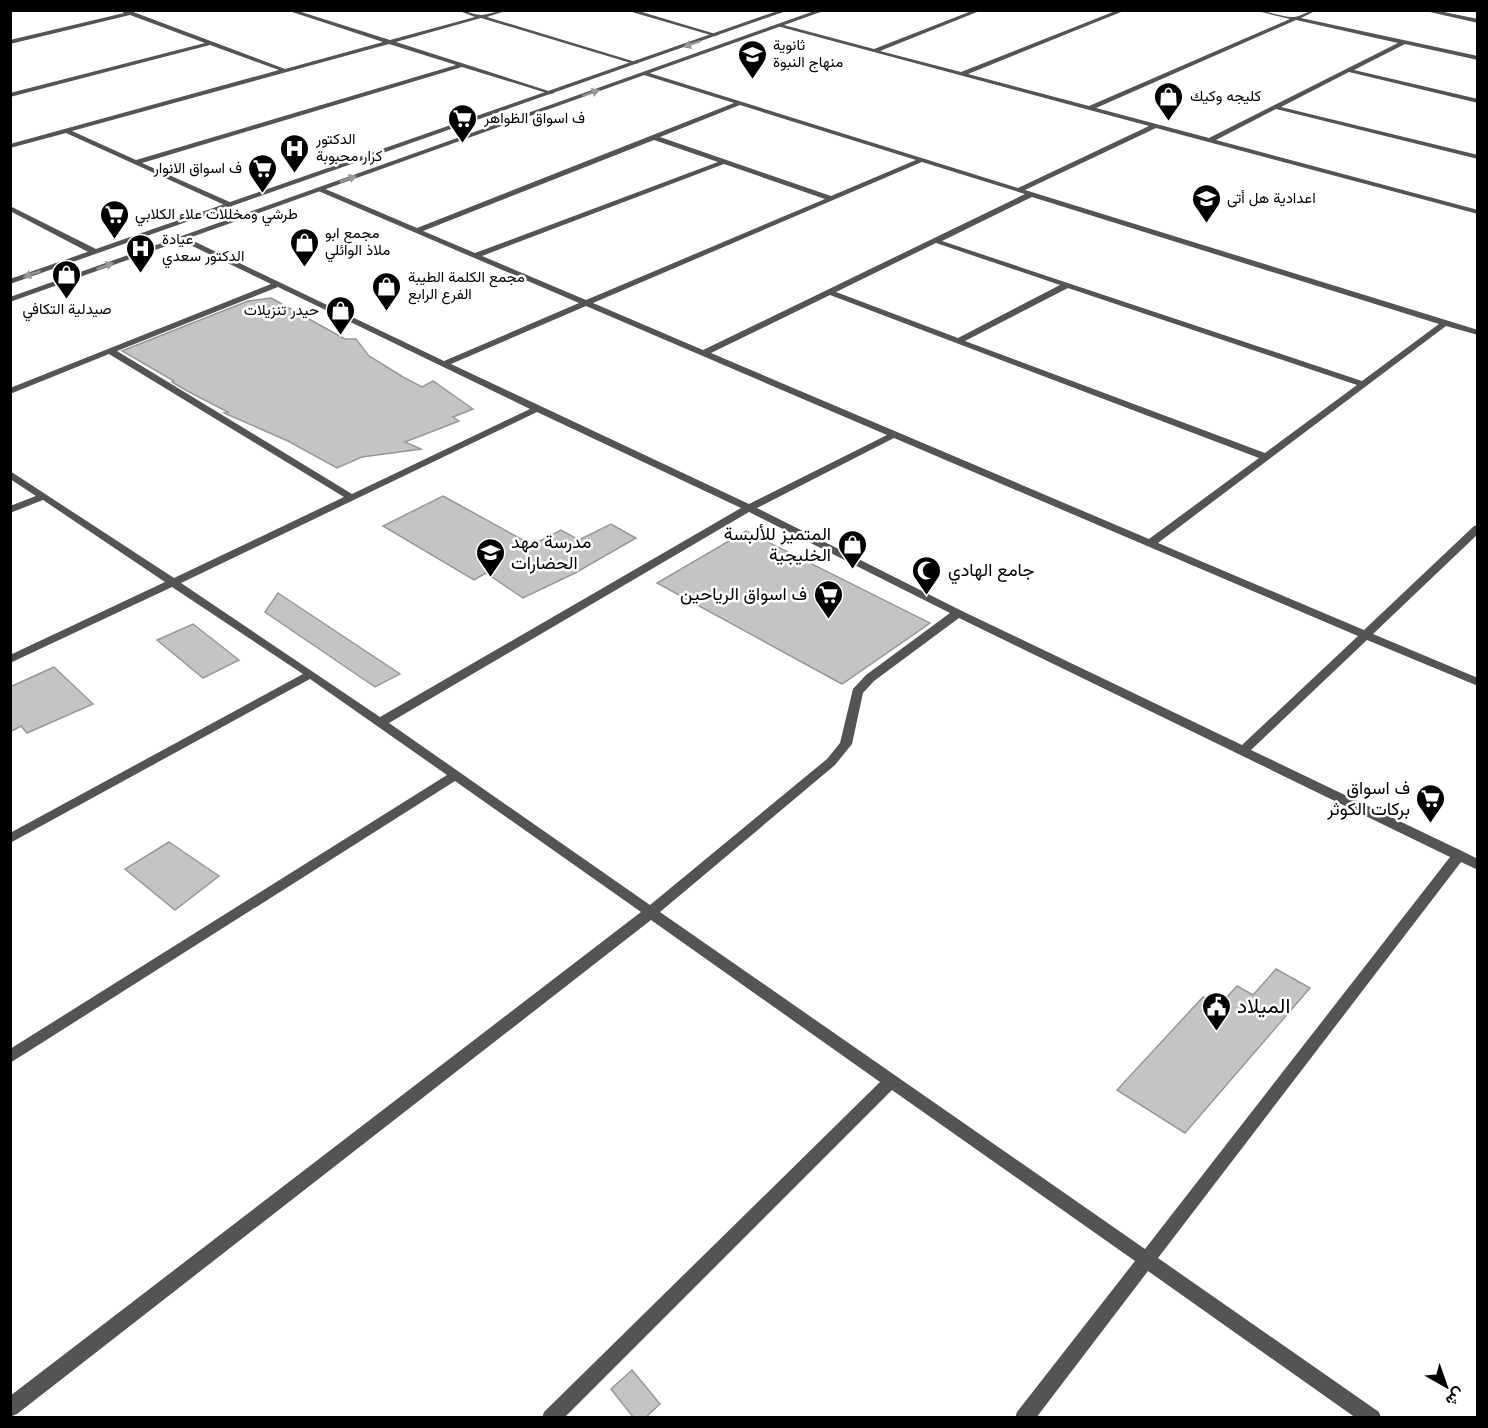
<svg xmlns="http://www.w3.org/2000/svg" width="1488" height="1428" font-family="'Fira Sans',Vazirmatn,sans-serif">
<rect width="100%" height="100%" fill="#fff"/>
<path fill="#c4c4c4" stroke="#989898" stroke-width="1.5" d="M 271,298 L 345,339 L 356,339 L 369,356 L 403,377 L 422,387 L 433,381 L 473,409 L 453,417 L 459,421 L 405,442 L 421,449 L 362,457 L 337,468 L 288,441 L 224,413 L 228,412 L 189,392 L 172,382 L 174,381 L 122,351 L 248,301 Z
M 443,496 L 532,545 L 561,530 L 579,540 L 611,524 L 636,538 L 575,573 L 523,598 L 486,573 L 474,580 L 383,526 Z
M 746,531 L 930,623 L 842,684 L 657,583 Z
M 278,593 L 400,674 L 375,687 L 265,612 Z
M 193,624 L 239,660 L 203,678 L 157,640 Z
M 54,667 L 93,704 L 27,733 L 21,726 L 10,732 L 10,687 Z
M 169,842 L 219,876 L 175,910 L 125,869 Z
M 1276,969 L 1310,988 L 1185,1133 L 1117,1090 L 1203,997 L 1219,1006 L 1237,986 L 1253,995 Z
M 632,1370 L 660,1404 L 645,1418 L 634,1418 L 611,1389 Z"/>
<g fill="none" stroke-linecap="round" stroke-linejoin="round">
<path fill="#545454" fill-rule="evenodd" d="M 120,10 L 128,10 L 285,69 L 383,42 L 286,10 L 295,10 L 390,40 L 475,17 L 457,10 C 465,10 474,15 482,15 C 491,14 499,10 508,10 L 487,17 L 639,63 L 634,64 L 481,18 L 396,42 L 555,93 L 550,94 L 462,67 L 142,163 L 232,203 L 232,207 L 229,207 L 66,133 L 10,148 L 10,144 L 279,70 L 210,45 L 10,97 L 10,93 L 205,43 L 130,15 L 10,44 L 10,40 L 124,13 ZM 389,44 L 456,65 L 136,160 L 72,131 Z
M 625,10 L 635,10 L 719,35 L 714,36 Z
M 974,10 L 982,10 L 880,51 L 961,72 L 1118,10 L 1126,10 L 968,74 L 1089,106 L 1290,19 L 1253,10 C 1266,10 1280,17 1293,17 C 1301,17 1308,10 1317,10 L 1301,18 L 1478,56 L 1478,60 L 1405,44 L 1354,70 L 1478,99 L 1478,103 L 1349,72 L 1281,107 L 1478,155 L 1478,159 L 1276,109 L 1216,140 L 1478,210 L 1478,214 L 1156,128 L 1025,190 L 1478,330 L 1478,335 L 1446,326 L 1158,543 L 1364,630 L 1474,526 L 1478,525 L 1478,534 L 1373,634 L 1478,678 L 1478,686 L 1367,640 L 1251,750 L 1464,852 L 1478,859 L 1478,870 L 1461,862 L 1158,1258 L 1379,1412 L 1381,1418 L 1356,1418 L 1148,1271 L 1036,1418 L 1015,1418 L 1017,1412 L 1135,1261 L 892,1090 L 564,1418 L 542,1418 L 544,1412 L 880,1082 L 651,920 L 17,1414 L 10,1417 L 10,1396 L 641,912 L 455,781 L 10,1063 L 10,1049 L 447,775 L 310,679 L 10,843 L 10,833 L 303,674 L 172,587 L 10,663 L 10,655 L 165,582 L 43,500 L 10,513 L 10,506 L 36,496 L 10,479 L 10,471 L 174,578 L 344,497 L 109,354 L 10,394 L 10,388 L 271,284 L 180,240 L 179,238 L 183,236 L 444,361 L 579,303 L 316,190 L 323,188 L 417,228 L 734,103 L 644,75 L 646,72 L 1018,188 L 1149,126 L 777,26 L 780,24 L 874,49 ZM 1296,20 L 1398,43 L 1209,138 L 1096,108 ZM 740,105 L 916,160 L 831,196 L 660,137 ZM 654,140 L 718,162 L 475,253 L 423,231 ZM 922,162 L 1025,194 L 703,350 L 593,303 ZM 724,164 L 825,199 L 586,300 L 482,256 ZM 1032,197 L 1439,324 L 1362,381 L 942,241 ZM 936,243 L 1060,285 L 958,338 L 836,292 ZM 278,287 L 530,409 L 352,494 L 117,351 ZM 1068,288 L 1357,385 L 1265,453 L 965,341 ZM 830,295 L 1259,458 L 1149,539 L 711,353 ZM 586,306 L 887,435 L 749,504 L 451,364 ZM 537,412 L 741,508 L 380,717 L 181,583 ZM 894,438 L 1358,636 L 1242,745 L 962,611 L 757,508 ZM 749,512 L 950,613 L 866,675 L 853,689 L 840,743 L 827,759 L 650,905 L 389,723 ZM 959,618 L 1450,857 L 1145,1249 L 660,912 L 835,765 L 852,744 L 863,693 L 874,681 Z
M 1421,10 L 1434,10 L 1478,19 L 1478,23 Z
M 10,206 L 98,250 L 99,252 L 92,254 L 10,211 Z"/>
<path fill="#545454" fill-rule="evenodd" d="M 780,10 L 789,10 L 10,284 L 10,279 Z
M 817,10 L 826,10 L 10,302 L 10,297 Z"/>
</g>
<defs><path id="oneway-solid" d="M-6-.8H1V-3.2L6.5 0L1 3.2V.8H-6Z" transform="scale(1.5)"/></defs>
<g fill="#989898">
<use href="#oneway-solid" transform="translate(692 44) rotate(161)"/>
<use href="#oneway-solid" transform="translate(591 93) rotate(-20)"/>
<use href="#oneway-solid" transform="translate(348 179) rotate(-20)"/>
<use href="#oneway-solid" transform="translate(105 266) rotate(-20)"/>
<use href="#oneway-solid" transform="translate(32 274) rotate(161)"/>
</g>
<defs>
<symbol id="school-pin" viewBox="-11 -11 22 30"><path d="M0 17L-7.5 6A9.5 9.5 0 1 1 7.5 6Z" fill="#000" stroke="#fff"/><path d="M0-5L7-2L0 1L-7-2ZM-4 1L0 2.5L4 1V4Q0 6-4 4Z" fill="#fff"/></symbol>
<symbol id="shop-pin" viewBox="-11 -11 22 30"><path d="M0 17L-7.5 6A9.5 9.5 0 1 1 7.5 6Z" fill="#000" stroke="#fff"/><path d="M-5-2.5h2.3a2.7 3.5 0 0 1 5.4 0H5L5.5 6h-11ZM-1.5-2.5h3a1.5 2.3 0 0 0-3 0Z" fill="#fff"/></symbol>
<symbol id="supermarket-pin" viewBox="-11 -11 22 30"><path d="M0 17L-7.5 6A9.5 9.5 0 1 1 7.5 6Z" fill="#000" stroke="#fff"/><path d="M-6-5.5h2.5l.6 2H6L4.5 2H-2.5L-4.4-4H-6ZM-1.5 3.2a1.3 1.3 0 1 0 .1 0ZM3 3.2a1.3 1.3 0 1 0 .1 0Z" fill="#fff"/></symbol>
<symbol id="hospital-pin" viewBox="-11 -11 22 30"><path d="M0 17L-7.5 6A9.5 9.5 0 1 1 7.5 6Z" fill="#000" stroke="#fff"/><path d="M-5-5h3v3.5h4V-5h3V5h-3V1.5h-4V5h-3Z" fill="#fff"/></symbol>
<symbol id="mosque-pin" viewBox="-11 -11 22 30"><path d="M0 17L-7.5 6A9.5 9.5 0 1 1 7.5 6Z" fill="#000" stroke="#fff"/><path d="M3.5-4.9A6 6 0 1 0 3.5 4.9A5 5 0 1 1 3.5-4.9Z" fill="#fff"/></symbol>
<symbol id="civic-pin" viewBox="-11 -11 22 30"><path d="M0 17L-7.5 6A9.5 9.5 0 1 1 7.5 6Z" fill="#000" stroke="#fff"/><path d="M-.6-6.5H3V-4.5H.6V-3L4-1V1h2V6H-6V1h2V-1L-.6-3ZM-1.2 2.5V6h2.4V2.5Z" fill="#fff"/></symbol>
</defs>
<g fill-rule="evenodd">
<use href="#school-pin" x="736" y="38" width="33" height="45"/>
<use href="#shop-pin" x="1152" y="80" width="33" height="45"/>
<use href="#supermarket-pin" x="446" y="102" width="33" height="45"/>
<use href="#hospital-pin" x="278" y="132" width="33" height="45"/>
<use href="#supermarket-pin" x="246" y="152" width="33" height="45"/>
<use href="#school-pin" x="1190" y="182" width="33" height="45"/>
<use href="#supermarket-pin" x="98" y="198" width="33" height="45"/>
<use href="#shop-pin" x="288" y="226" width="33" height="45"/>
<use href="#hospital-pin" x="124" y="232" width="33" height="45"/>
<use href="#shop-pin" x="50" y="258" width="33" height="45"/>
<use href="#shop-pin" x="370" y="270" width="33" height="45"/>
<use href="#shop-pin" x="324" y="294" width="33" height="45"/>
<use href="#shop-pin" x="836" y="528" width="33" height="45"/>
<use href="#school-pin" x="474" y="536" width="33" height="45"/>
<use href="#mosque-pin" x="910" y="554" width="33" height="45"/>
<use href="#supermarket-pin" x="812" y="578" width="33" height="45"/>
<use href="#supermarket-pin" x="1414" y="782" width="33" height="45"/>
<use href="#civic-pin" x="1200" y="990" width="33" height="45"/>
</g>
<g text-anchor="middle" dominant-baseline="central" stroke-width="5" stroke-linejoin="round" paint-order="stroke">
<g font-size="15" fill="#000" stroke="#fff" text-anchor="start">
<text x="773" y="45">ثانوية<tspan x="773" dy="17">منهاج النبوة</tspan></text>
<text x="1190" y="96">كليجه وكيك</text>
<text x="484" y="118">ف اسواق الظواهر</text>
<text x="316" y="139">الدكتور<tspan x="316" dy="17">كرار محبوبة</tspan></text>
<text x="242" y="168" text-anchor="end">ف اسواق الانوار</text>
<text x="1227" y="198">اعدادية هل أتى</text>
<text x="135" y="214">طرشي ومخللات علاء الكلابي</text>
<text x="325" y="233">مجمع ابو<tspan x="325" dy="17">ملاذ الوائلي</tspan></text>
<text x="162" y="239">عيادة<tspan x="162" dy="17">الدكتور سعدي</tspan></text>
<text x="408" y="277">مجمع الكلمة الطيبة<tspan x="408" dy="17">الفرع الرابع</tspan></text>
<text x="67" y="309" text-anchor="middle">صيدلية التكافي</text>
<text x="319" y="310" text-anchor="end">حيدر تنزيلات</text>
</g>
<g font-size="18" fill="#000" stroke="#fff" text-anchor="end">
<text x="831" y="534">المتميز للألبسة<tspan x="831" dy="21">الخليجية</tspan></text>
<text x="511" y="542" text-anchor="start">مدرسة مهد<tspan x="511" dy="21">الحضارات</tspan></text>
<text x="948" y="570" text-anchor="start">جامع الهادي</text>
<text x="807" y="594">ف اسواق الرياحين</text>
<text x="1410" y="788">ف اسواق<tspan x="1410" dy="21">بركات الكوثر</tspan></text>
</g>
<g font-size="21" fill="#000" stroke="#fff" text-anchor="start">
<text x="1237" y="1006">الميلاد</text>
</g>
</g>
<rect width="1488" height="1428" fill="none" stroke="#000000" stroke-width="24"/>
<g transform="translate(1446 1386) rotate(140)" stroke="#ffffff" stroke-width="4.5" paint-order="stroke">
<path d="M0-4.5L10 22L0 15L-10 22Z" fill="#000000"/>
<text y="-9" font-size="16" font-weight="bold" text-anchor="middle" fill="#000000">ش</text>
</g>
</svg>
